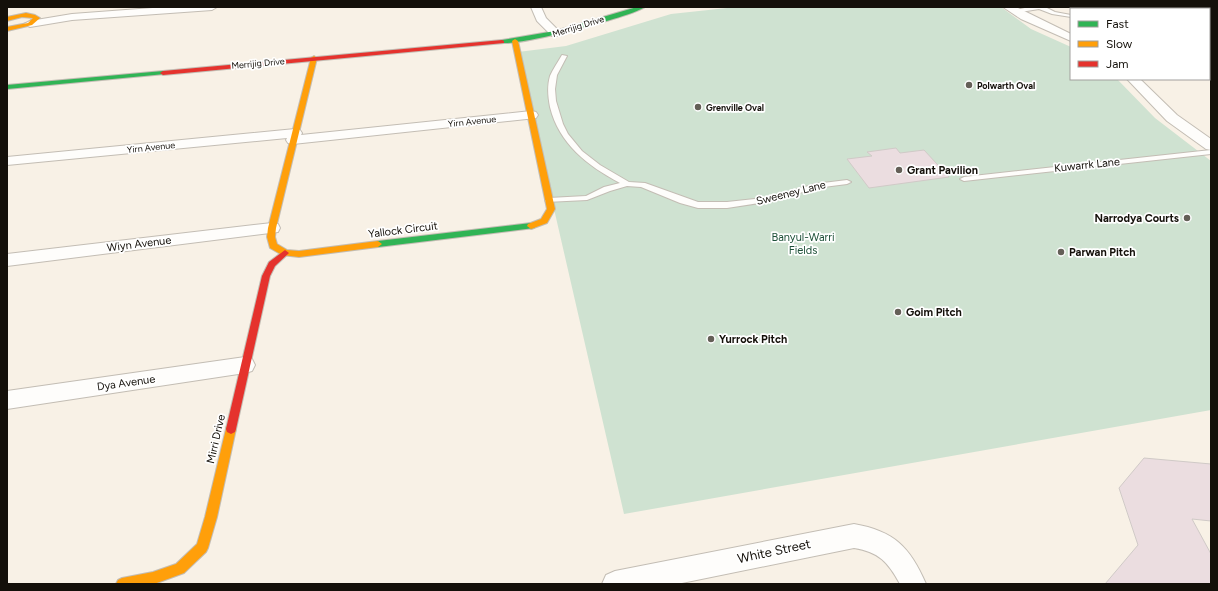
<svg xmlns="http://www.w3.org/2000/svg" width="1218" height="591" font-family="Figtree,sans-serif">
<rect width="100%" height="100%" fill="#f8f1e6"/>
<path fill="#cfe2d1" d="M 728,7 L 1001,7 L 1031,29 L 1071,47 L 1071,79 L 1117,79 L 1155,118 L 1211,161 L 1211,410 L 624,514 L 518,52 L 566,46 L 671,14 L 727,8 Z"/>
<path fill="#ebdde0" stroke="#d0cac7" d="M 896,148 L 900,153 L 924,150 L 949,177 L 869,188 L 847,159 L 872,156 L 867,152 Z
M 1144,458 L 1211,464 L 1211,521 L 1192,519 L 1211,554 L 1211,584 L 1105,584 L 1138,545 L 1119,488 Z"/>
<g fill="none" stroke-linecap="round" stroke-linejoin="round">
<defs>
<path id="lane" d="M 1029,7 L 1045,7 L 1055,12 L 1071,15 L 1071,17 L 1052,14 L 1039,9 L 1014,13 L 1011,11 Z
M 1077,7 L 1103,7 L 1100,9 L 1080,9 Z
M 562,55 L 567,56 L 557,75 L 555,89 L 556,101 L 563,124 L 568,134 L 582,151 L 600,165 L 629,182 L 645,183 L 698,202 L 727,202 L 772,197 L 815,184 L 847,180 L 851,182 L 847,184 L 816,188 L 773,201 L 727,208 L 698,208 L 680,203 L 641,187 L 627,186 L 610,191 L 587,200 L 546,202 L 545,200 L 546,198 L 549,198 L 586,196 L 604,187 L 620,183 C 588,166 559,144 550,107 C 548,97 547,86 550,76 C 553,69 558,62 562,55 Z
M 1211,150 L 1211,154 L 964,181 L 960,179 L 964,177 Z"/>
<path id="street" d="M 166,7 L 217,7 L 212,10 L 72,20 L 30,27 L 24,24 L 30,21 L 72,14 Z
M 531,7 L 541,7 L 546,18 L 562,34 L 560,36 L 552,36 L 537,21 Z
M 1003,7 L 1016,7 L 1071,34 L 1071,41 L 1021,19 Z
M 1127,79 L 1140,79 L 1177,115 L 1211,139 L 1211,150 L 1206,149 L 1167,121 Z
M 531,111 L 536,112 L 538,115 L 536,118 L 293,144 L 288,143 L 286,140 L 287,138 L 7,165 L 7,157 L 295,129 L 300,130 L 302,133 L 301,135 Z
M 272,223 L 278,224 L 280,228 L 278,232 L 7,266 L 7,254 Z
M 245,357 L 252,359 L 255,365 L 252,371 L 245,373 L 7,409 L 7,391 Z
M 854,524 C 894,531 910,547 926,584 L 900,584 C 888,562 879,552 854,548 L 677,584 L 602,584 L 606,575 L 615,571 Z"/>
<path id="fast" d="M 637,7 L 645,7 C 631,17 510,49 499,42 L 502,40 L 555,31 Z
M 163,71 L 165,72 L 165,74 L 7,89 L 7,85 Z
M 531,223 L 535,226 L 534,228 L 378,247 L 374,244 L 378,241 Z"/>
<path id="slow" d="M 26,13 L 35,15 L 40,18 L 32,25 L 7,31 L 7,27 L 28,23 L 33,18 L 22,17 L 7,21 L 7,17 Z
M 515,39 L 518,41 L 555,209 L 547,223 L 531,229 L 527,226 L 528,224 L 541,219 L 547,209 L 512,41 Z
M 314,56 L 317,58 L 276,228 L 275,237 L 277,244 L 287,250 L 299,251 L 378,241 L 382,244 L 378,247 L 299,257 L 282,255 L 270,248 L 267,237 L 268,228 L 311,58 Z
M 231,424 L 235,426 L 236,429 L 217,517 L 208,548 L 206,552 L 184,573 L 154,584 L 116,584 L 118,580 L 122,578 L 153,572 L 176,564 L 197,544 L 205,517 L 226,429 L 227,426 Z"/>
<path id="jam" d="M 502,40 L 504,41 L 504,43 L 163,75 L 160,73 L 163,71 Z
M 285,250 L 289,253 L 275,266 L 270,276 L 236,429 L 235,432 L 231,434 L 227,432 L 226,429 L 262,276 L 269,262 Z"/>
</defs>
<use href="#lane" stroke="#c3bdb4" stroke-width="2"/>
<use href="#street" stroke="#c3bdb4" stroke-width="2"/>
<use href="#fast" stroke="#c3bdb4" stroke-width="2"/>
<use href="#slow" stroke="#c3bdb4" stroke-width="2"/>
<use href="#jam" stroke="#c3bdb4" stroke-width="2"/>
<use href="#lane" fill="#fefdfb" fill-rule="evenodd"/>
<use href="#street" fill="#fefdfb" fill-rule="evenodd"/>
<use href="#fast" fill="#30b455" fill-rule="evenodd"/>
<use href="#slow" fill="#ff9f0a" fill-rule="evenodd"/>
<use href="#jam" fill="#e5322d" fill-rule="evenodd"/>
</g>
<g fill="#645f57" stroke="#fff" stroke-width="1.5">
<circle cx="969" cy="85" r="4"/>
<circle cx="698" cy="107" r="4"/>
<circle cx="899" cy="170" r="4"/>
<circle cx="1187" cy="218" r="4"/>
<circle cx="1061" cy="252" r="4"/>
<circle cx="898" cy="312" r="4"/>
<circle cx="711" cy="339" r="4"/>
</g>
<g text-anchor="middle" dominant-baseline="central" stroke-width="3.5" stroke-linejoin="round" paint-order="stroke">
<g font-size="9" fill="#14100a" stroke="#fff">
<text transform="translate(578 26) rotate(-17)">Merrijig Drive</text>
<text transform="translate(258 63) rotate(-5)">Merrijig Drive</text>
<text transform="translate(472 121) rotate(-6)">Yirn Avenue</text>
<text transform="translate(151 147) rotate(-6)">Yirn Avenue</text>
</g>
<g font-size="9" font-weight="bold" fill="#14100a" stroke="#fff" text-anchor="start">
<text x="977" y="85">Polwarth Oval</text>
<text x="706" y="107">Grenville Oval</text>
</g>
<g font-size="11" fill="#14100a" stroke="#fff">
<text transform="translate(1087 165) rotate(-6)">Kuwarrk Lane</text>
<text transform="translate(791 193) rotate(-14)">Sweeney Lane</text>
<text transform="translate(403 230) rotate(-7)">Yallock Circuit</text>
<text transform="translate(139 244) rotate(-7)">Wiyn Avenue</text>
<text transform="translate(126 383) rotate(-8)">Dya Avenue</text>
<text transform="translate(216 439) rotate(-77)">Mirri Drive</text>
</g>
<g font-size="11" font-weight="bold" fill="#14100a" stroke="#fff" text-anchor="start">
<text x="907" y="170">Grant Pavilion</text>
<text x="1179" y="218" text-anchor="end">Narrodya Courts</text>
<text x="1069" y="252">Parwan Pitch</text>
<text x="906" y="312">Goim Pitch</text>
<text x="719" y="339">Yurrock Pitch</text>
</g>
<g font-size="11" fill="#1e5139" stroke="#fff">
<text x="803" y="237">Banyul-Warri<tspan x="803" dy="13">Fields</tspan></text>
</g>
<g font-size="13" fill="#14100a" stroke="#fff">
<text transform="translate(774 551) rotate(-12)">White Street</text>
</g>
</g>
<rect width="1218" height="591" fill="none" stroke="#14100a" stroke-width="16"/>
<rect x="1070" y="8" width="140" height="72" fill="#ffffff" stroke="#a19f9d"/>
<rect x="1078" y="21" width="20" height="6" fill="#30b455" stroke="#a19f9d"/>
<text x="1106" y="28" font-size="12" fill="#14100a">Fast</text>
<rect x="1078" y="41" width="20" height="6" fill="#ff9f0a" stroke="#a19f9d"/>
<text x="1106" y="48" font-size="12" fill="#14100a">Slow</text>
<rect x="1078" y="61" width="20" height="6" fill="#e5322d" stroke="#a19f9d"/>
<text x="1106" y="68" font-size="12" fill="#14100a">Jam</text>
</svg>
